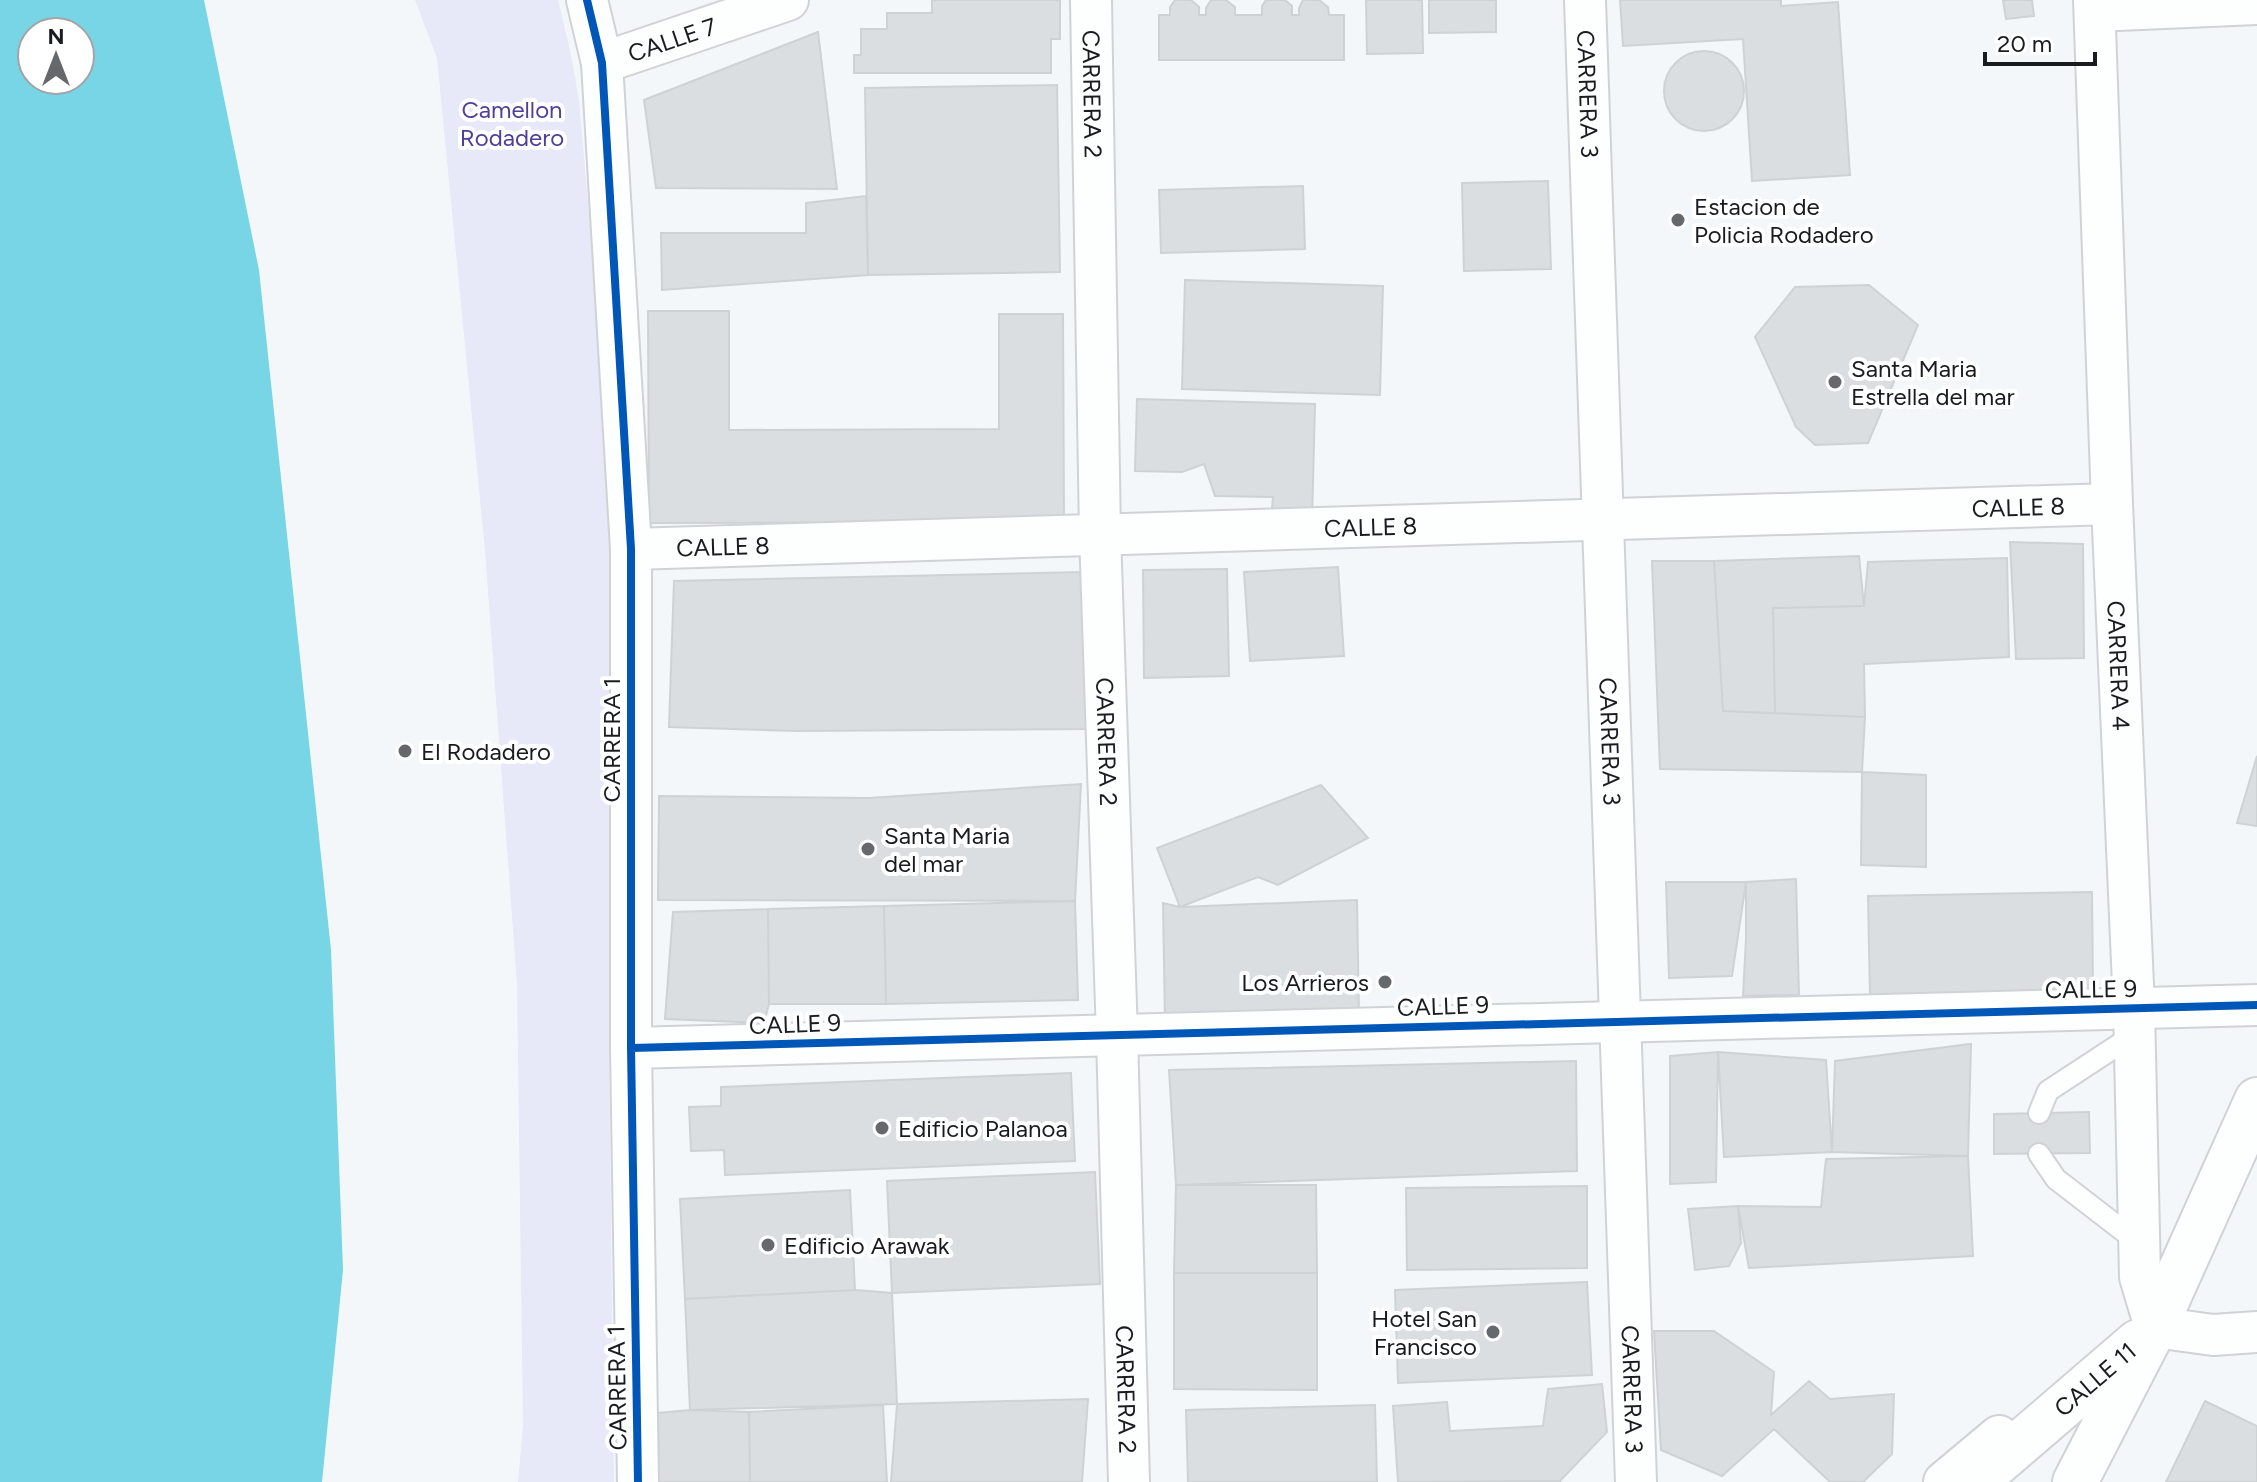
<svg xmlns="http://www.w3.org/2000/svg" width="2257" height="1482" font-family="Figtree,sans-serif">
<rect width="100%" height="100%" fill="#f4f7fa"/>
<path fill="#e7e8f8" d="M 415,0 L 558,0 L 570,50 L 579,100 L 618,544 L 609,1048 L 614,1482 L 518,1482 L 523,1426 L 517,984 L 485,551 L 437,58 Z"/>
<path fill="#77d5e6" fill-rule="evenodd" d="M 0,0 L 204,0 L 259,270 L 331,950 L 343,1270 L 322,1482 L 0,1482 ZM 32,32 L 80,32 L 80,80 L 32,80 Z"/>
<path fill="#dadee0" stroke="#ced2d4" stroke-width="2" d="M 932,0 L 1060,0 L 1060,39 L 1051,39 L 1051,73 L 854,73 L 854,55 L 861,55 L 861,29 L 887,29 L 887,13 L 932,13 Z
M 1175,0 L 1191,0 L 1199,7 L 1199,15 L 1206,15 L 1206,8 L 1211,0 L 1226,0 L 1235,7 L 1235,15 L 1262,15 L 1262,6 L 1266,0 L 1285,0 L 1292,6 L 1292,15 L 1299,15 L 1299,8 L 1303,0 L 1319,0 L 1328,7 L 1329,15 L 1344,15 L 1344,60 L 1159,60 L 1159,15 L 1170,15 L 1170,7 Z
M 1366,0 L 1422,0 L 1423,53 L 1367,54 Z
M 1429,0 L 1496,0 L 1496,32 L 1429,33 Z
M 1620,0 L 1781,0 L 1781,6 L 1838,2 L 1850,175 L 1752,181 L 1743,39 L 1623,46 Z
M 2003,0 L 2032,0 L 2034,16 L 2006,19 Z
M 818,32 L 837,189 L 656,188 L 644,100 Z
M1664 91a40 40 0 1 1 80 0a40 40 0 1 1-80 0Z
M 1057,85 L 1060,272 L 868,275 L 865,88 Z
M 1548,181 L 1551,269 L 1464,271 L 1462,183 Z
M 1303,186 L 1305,249 L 1161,253 L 1159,190 Z
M 866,196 L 868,275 L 662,290 L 661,233 L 806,233 L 806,203 Z
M 1185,280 L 1383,286 L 1380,395 L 1182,389 Z
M 1869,285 L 1918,325 L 1868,443 L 1815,445 L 1796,427 L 1755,337 L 1795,287 Z
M 648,311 L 729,311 L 729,430 L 999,429 L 999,314 L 1063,314 L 1064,522 L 649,523 Z
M 1137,399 L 1315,404 L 1312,520 L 1271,519 L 1273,497 L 1215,496 L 1204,464 L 1182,472 L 1135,471 Z
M 2010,542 L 2083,544 L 2084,658 L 2016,659 Z
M 1859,556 L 1864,606 L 1773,608 L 1775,713 L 1723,711 L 1714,561 Z
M 2007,558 L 2009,657 L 1864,664 L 1865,717 L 1775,713 L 1773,608 L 1864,606 L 1868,562 Z
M 1652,561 L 1714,561 L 1723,711 L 1865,717 L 1862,772 L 1660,769 Z
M 1338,567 L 1344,656 L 1250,661 L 1244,572 Z
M 1227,569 L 1229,676 L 1144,678 L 1143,570 Z
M 1082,572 L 1091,729 L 797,731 L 669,727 L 674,581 Z
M 2257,756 L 2257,826 L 2237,823 Z
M 1862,772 L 1926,775 L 1926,867 L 1861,865 Z
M 1081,784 L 1075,901 L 658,900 L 659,796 L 869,798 Z
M 1321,785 L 1368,838 L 1278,885 L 1258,877 L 1180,907 L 1157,848 Z
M 1796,879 L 1799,995 L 1743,996 L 1746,939 L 1746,882 Z
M 1666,882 L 1746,882 L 1732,976 L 1669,978 Z
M 2092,892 L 2093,992 L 1870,996 L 1868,896 Z
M 1357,900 L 1359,1017 L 1165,1020 L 1163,903 L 1180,907 Z
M 1075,901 L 1078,1000 L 886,1004 L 884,906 Z
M 884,906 L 886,1004 L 769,1004 L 768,909 Z
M 768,909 L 769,1004 L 764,1023 L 665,1019 L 673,912 Z
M 1971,1044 L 1968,1156 L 1832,1152 L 1835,1061 Z
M 1718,1052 L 1716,1182 L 1670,1184 L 1670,1056 Z
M 1718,1052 L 1826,1060 L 1832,1152 L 1724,1157 Z
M 1576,1061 L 1577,1171 L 1176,1185 L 1169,1070 Z
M 1071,1073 L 1075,1161 L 725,1175 L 724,1150 L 691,1151 L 689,1107 L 721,1106 L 721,1087 Z
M 2089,1112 L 2090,1153 L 1994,1154 L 1994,1114 Z
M 1968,1156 L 1973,1256 L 1749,1268 L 1738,1206 L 1821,1207 L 1826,1159 Z
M 1095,1172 L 1100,1284 L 892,1293 L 887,1181 Z
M 1176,1185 L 1316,1185 L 1317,1273 L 1174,1273 Z
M 1587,1186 L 1587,1268 L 1407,1270 L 1406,1188 Z
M 850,1190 L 855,1290 L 685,1299 L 680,1199 Z
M 1738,1206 L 1741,1243 L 1729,1266 L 1695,1270 L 1688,1209 Z
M 1174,1273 L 1317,1273 L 1317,1390 L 1174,1389 Z
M 1587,1282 L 1592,1375 L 1398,1383 L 1395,1290 Z
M 855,1290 L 892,1293 L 897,1404 L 690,1410 L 685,1299 Z
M 1654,1331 L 1714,1331 L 1774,1372 L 1771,1415 L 1809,1381 L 1830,1399 L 1894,1394 L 1892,1454 L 1863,1482 L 1830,1482 L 1774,1429 L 1722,1476 L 1661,1450 Z
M 1602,1384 L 1607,1432 L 1560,1481 L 1398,1482 L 1393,1406 L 1447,1402 L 1450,1431 L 1543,1426 L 1548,1389 Z
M 1088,1399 L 1082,1482 L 891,1482 L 897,1404 Z
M 2205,1401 L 2257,1426 L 2257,1482 L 2166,1482 Z
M 883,1405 L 887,1482 L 750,1482 L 749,1412 Z
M 1375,1405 L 1377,1482 L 1188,1482 L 1186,1410 Z
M 690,1410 L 749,1412 L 750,1482 L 659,1482 L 658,1413 Z"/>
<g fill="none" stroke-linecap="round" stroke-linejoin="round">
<defs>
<path id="service" d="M 2039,1113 L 2048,1091 L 2135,1034
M 2039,1154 L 2056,1179 L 2139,1243"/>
<g id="minor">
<path d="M 587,0 L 602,63 L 631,549 L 631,1048 L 638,1482"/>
<path id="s1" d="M 1091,0 L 1100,534 L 1117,1035 L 1129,1482"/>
<path id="s2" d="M 1585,0 L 1636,1482"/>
<path id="s3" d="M 2094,0 L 2112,504 L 2134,1008 L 2140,1277 L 2155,1327 L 2213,1335 L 2257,1332"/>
<path d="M 2095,11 L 2257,4"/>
<path id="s4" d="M 602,63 L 788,0"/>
<path id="s5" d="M 631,549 L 2112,504"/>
<path d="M 631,1048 L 2257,1005"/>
<path d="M 1944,1482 L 1999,1436"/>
</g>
<g id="secondary">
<path id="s6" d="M 1975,1482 L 2138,1342"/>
<path d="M 2075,1482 L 2155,1327 L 2257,1100"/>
</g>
</defs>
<use href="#service" stroke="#d0d3d6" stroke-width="24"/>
<use href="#minor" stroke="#d0d3d6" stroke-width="44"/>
<use href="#secondary" stroke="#d0d3d6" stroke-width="48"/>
<use href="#service" stroke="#fdfefe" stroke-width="20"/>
<use href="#minor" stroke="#fdfefe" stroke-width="40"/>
<use href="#secondary" stroke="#fdfefe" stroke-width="44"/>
<defs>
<path id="cycleway" d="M 587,0 L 602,63 L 631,549 L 631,1048 L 638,1482
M 631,1048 L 2257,1005"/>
</defs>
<use href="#cycleway" stroke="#fff" stroke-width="13"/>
<use href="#cycleway" stroke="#0057b8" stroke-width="8"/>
</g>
<g fill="#66696c" stroke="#fff" stroke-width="3">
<circle cx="1678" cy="220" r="8"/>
<circle cx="1835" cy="382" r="8"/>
<circle cx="405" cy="751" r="8"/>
<circle cx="868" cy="849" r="8"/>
<circle cx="1385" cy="982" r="8"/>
<circle cx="882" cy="1128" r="8"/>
<circle cx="768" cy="1245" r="8"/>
<circle cx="1493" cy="1332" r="8"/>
</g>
<g text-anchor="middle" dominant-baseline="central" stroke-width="8" stroke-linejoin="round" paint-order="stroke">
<g font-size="24" fill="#191c1f" stroke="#fff">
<text stroke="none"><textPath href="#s4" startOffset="74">CALLE 7</textPath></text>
<text stroke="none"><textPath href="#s1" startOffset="94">CARRERA 2</textPath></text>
<text stroke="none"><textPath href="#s2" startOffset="94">CARRERA 3</textPath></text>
<text stroke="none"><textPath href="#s5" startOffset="1388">CALLE 8</textPath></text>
<text stroke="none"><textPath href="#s5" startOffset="740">CALLE 8</textPath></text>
<text stroke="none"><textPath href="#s5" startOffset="92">CALLE 8</textPath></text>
<text stroke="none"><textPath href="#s3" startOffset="666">CARRERA 4</textPath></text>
<text transform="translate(611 740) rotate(-90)">CARRERA 1</text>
<text stroke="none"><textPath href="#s1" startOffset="742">CARRERA 2</textPath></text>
<text stroke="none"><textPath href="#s2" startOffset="742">CARRERA 3</textPath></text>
<text transform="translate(2091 989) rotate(-1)">CALLE 9</text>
<text transform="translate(1443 1006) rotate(-2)">CALLE 9</text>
<text transform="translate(795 1024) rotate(-2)">CALLE 9</text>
<text stroke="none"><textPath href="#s6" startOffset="158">CALLE 11</textPath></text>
<text transform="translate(617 1388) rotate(-91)">CARRERA 1</text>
<text stroke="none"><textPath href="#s1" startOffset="1390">CARRERA 2</textPath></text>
<text stroke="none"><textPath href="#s2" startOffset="1390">CARRERA 3</textPath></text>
</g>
<g font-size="24" fill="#503e9c" stroke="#fff">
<text x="512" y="109">Camellon<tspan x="512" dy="28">Rodadero</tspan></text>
</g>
<g font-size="24" fill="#191c1f" stroke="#fff" text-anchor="start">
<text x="1694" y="206">Estacion de<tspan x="1694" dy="28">Policia Rodadero</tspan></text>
<text x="1851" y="368">Santa Maria<tspan x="1851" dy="28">Estrella del mar</tspan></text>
<text x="421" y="751">El Rodadero</text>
<text x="884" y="835">Santa Maria<tspan x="884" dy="28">del mar</tspan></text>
<text x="1369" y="982" text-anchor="end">Los Arrieros</text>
<text x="898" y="1128">Edificio Palanoa</text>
<text x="784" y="1245">Edificio Arawak</text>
<text x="1477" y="1318" text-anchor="end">Hotel San<tspan x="1477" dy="28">Francisco</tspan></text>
</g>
</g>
<g transform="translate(56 56)"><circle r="38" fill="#ffffff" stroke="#a3a4a5" stroke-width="2"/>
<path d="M0-6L14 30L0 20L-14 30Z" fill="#66696c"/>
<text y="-12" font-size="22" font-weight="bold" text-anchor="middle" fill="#191c1f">N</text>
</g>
<path d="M1985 52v12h110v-12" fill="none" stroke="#191c1f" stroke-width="4"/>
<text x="1997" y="52" font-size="24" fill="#191c1f" stroke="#ffffff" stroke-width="6" paint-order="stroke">20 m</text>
</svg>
